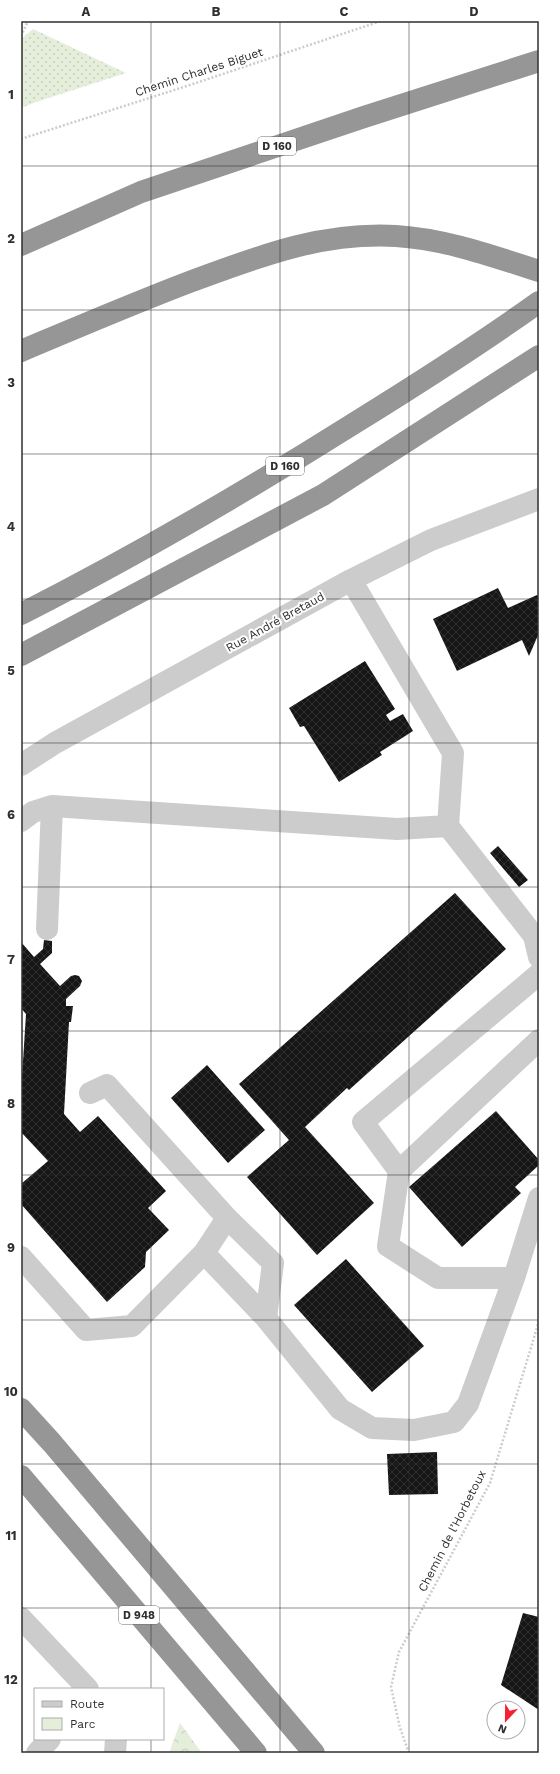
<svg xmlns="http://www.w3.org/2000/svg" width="560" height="1774" font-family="'Work Sans',sans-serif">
<defs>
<pattern id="green-dots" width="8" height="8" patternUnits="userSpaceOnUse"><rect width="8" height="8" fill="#e5eedb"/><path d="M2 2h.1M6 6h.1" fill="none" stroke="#c5ccbc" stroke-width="1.8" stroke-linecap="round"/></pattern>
<pattern id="forest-crowns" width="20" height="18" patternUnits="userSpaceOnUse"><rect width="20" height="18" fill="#e5eedb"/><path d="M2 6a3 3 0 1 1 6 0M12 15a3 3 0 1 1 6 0" fill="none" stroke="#c5ccbc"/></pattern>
<pattern id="building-cross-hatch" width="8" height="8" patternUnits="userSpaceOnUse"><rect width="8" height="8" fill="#161616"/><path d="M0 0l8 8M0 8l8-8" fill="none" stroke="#303030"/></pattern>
</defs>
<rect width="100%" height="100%" fill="#fff"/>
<path fill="url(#green-dots)" d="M 33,29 L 126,73 L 36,102 L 21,108 L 21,39 Z"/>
<path fill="url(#forest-crowns)" d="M 180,1723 L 202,1753 L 169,1753 Z"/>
<path fill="url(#building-cross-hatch)" d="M 498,588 L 508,608 L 537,595 L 539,597 L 539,633 L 529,656 L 522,640 L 457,671 L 433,619 Z
M 365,661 L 395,709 L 386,715 L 390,721 L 403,714 L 413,731 L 380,752 L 382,755 L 339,782 L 304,726 L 300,727 L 289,708 Z
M 498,846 L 528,880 L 519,887 L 490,853 Z
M 455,893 L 506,949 L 349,1090 L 347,1088 L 305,1127 L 374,1203 L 317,1255 L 247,1177 L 289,1140 L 239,1084 Z
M 44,940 L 52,941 L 52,953 L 40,964 L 60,986 L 71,976 L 75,975 L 79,976 L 82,981 L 80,986 L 66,999 L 66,1006 L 73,1006 L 71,1022 L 69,1022 L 64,1114 L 80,1132 L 98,1116 L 166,1191 L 148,1208 L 169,1230 L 146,1252 L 145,1267 L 107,1302 L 21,1204 L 21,1184 L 48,1161 L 21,1132 L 21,1093 L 26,1014 L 21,1008 L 21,942 L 34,957 L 43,949 Z
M 207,1065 L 265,1130 L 228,1163 L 171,1098 Z
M 496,1111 L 539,1160 L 539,1165 L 515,1187 L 521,1193 L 462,1247 L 409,1187 Z
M 346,1259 L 424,1346 L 372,1392 L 294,1305 Z
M 437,1452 L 438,1494 L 389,1495 L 387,1454 Z
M 523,1613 L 539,1617 L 539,1710 L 501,1685 Z"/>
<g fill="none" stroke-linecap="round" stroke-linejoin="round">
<path stroke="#ccc" stroke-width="2.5" stroke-dasharray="2 2" stroke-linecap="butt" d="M 21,36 L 28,21
M 21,139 L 193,84 L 381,21
M 409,1753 L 400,1728 L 391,1687 L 399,1652 L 490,1483 L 539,1321"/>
<path stroke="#ccc" stroke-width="22" d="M 351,580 L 453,753 L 448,826 L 534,936 L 539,957
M 21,765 L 55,743 L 351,580 L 431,540 L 539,499
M 21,821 L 33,812 L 52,806 L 397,829 L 448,826
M 47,929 L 52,806
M 90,1093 L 107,1085 L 227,1218 L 273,1263 L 266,1318
M 399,1171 L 363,1122 L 539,974
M 227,1218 L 204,1253 L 266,1318 L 340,1409 L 372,1428 L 414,1430 L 454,1422 L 468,1404 L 514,1278 L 539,1198
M 21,1257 L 86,1330 L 132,1326 L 204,1253
M 514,1278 L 438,1278 L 388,1246 L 399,1171 L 539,1040
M 21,1618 L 88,1689
M 37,1753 L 50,1739
M 115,1753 L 116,1739"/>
<path stroke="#969696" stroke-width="22" d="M 21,245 L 141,192 L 364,117 L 539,61
M 21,351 C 78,327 134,303 192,281 C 260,256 321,232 396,236 C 445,239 492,256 539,271
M 21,614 C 135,556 245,492 353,424 C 416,385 479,345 539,302
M 21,655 L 323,495 L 539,356
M 21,1409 L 52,1443 L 314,1753
M 21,1476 L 256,1753"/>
</g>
<path fill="none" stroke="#2f2f2f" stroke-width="1" stroke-opacity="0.55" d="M 151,21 L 151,1689M 280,21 L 280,1753M 409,21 L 409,1753M 21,166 L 539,166M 21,310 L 539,310M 21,454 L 539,454M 21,599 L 539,599M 21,743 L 539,743M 21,887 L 539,887M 21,1031 L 539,1031M 21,1175 L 539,1175M 21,1320 L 539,1320M 21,1464 L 539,1464M 21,1608 L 539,1608M 151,1739 L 151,1753"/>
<g text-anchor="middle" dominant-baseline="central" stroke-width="4" stroke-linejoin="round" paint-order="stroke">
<g fill="#fff" stroke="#6d6d6d" stroke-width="1">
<rect x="258" y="137" width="38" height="18" rx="3"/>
<rect x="266" y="457" width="38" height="18" rx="3"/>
<rect x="119" y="1606" width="40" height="18" rx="3"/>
</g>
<g font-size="11" font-weight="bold" fill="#2f2f2f">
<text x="277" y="146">D 160</text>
<text x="285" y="466">D 160</text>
<text x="139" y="1615">D 948</text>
</g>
<g font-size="12" fill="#2f2f2f" stroke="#fff">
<text transform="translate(199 72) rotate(-18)">Chemin Charles Biguet</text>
<text transform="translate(275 622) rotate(-29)">Rue André Bretaud</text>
<text transform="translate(452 1531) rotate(-63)">Chemin de l’Horbetoux</text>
</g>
</g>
<rect width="560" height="1774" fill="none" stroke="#ffffff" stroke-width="44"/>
<rect x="34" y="1688" width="130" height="52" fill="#ffffff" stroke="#acacac"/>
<rect x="42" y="1701" width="20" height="6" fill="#cccccc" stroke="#acacac"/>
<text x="70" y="1708" font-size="12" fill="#2f2f2f">Route</text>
<rect x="42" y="1718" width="20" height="12" fill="#e5eedb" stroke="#acacac"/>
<text x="70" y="1728" font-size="12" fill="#2f2f2f">Parc</text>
<g transform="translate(506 1720) rotate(202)"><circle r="19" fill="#ffffff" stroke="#acacac"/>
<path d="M0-3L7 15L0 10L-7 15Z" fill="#f62132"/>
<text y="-6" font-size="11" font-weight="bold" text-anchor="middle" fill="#2f2f2f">N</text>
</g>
<rect x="22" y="22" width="516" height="1730" fill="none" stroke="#2f2f2f" stroke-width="1.5"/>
<g font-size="13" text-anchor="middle" font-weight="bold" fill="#2f2f2f">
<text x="86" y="16">A</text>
<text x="216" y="16">B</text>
<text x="344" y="16">C</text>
<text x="474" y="16">D</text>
<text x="11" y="99">1</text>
<text x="11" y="243">2</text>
<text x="11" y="387">3</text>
<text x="11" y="531">4</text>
<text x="11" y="675">5</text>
<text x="11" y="819">6</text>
<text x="11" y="964">7</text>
<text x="11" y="1108">8</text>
<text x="11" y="1252">9</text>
<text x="11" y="1396">10</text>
<text x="11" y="1540">11</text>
<text x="11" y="1684">12</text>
</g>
</svg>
